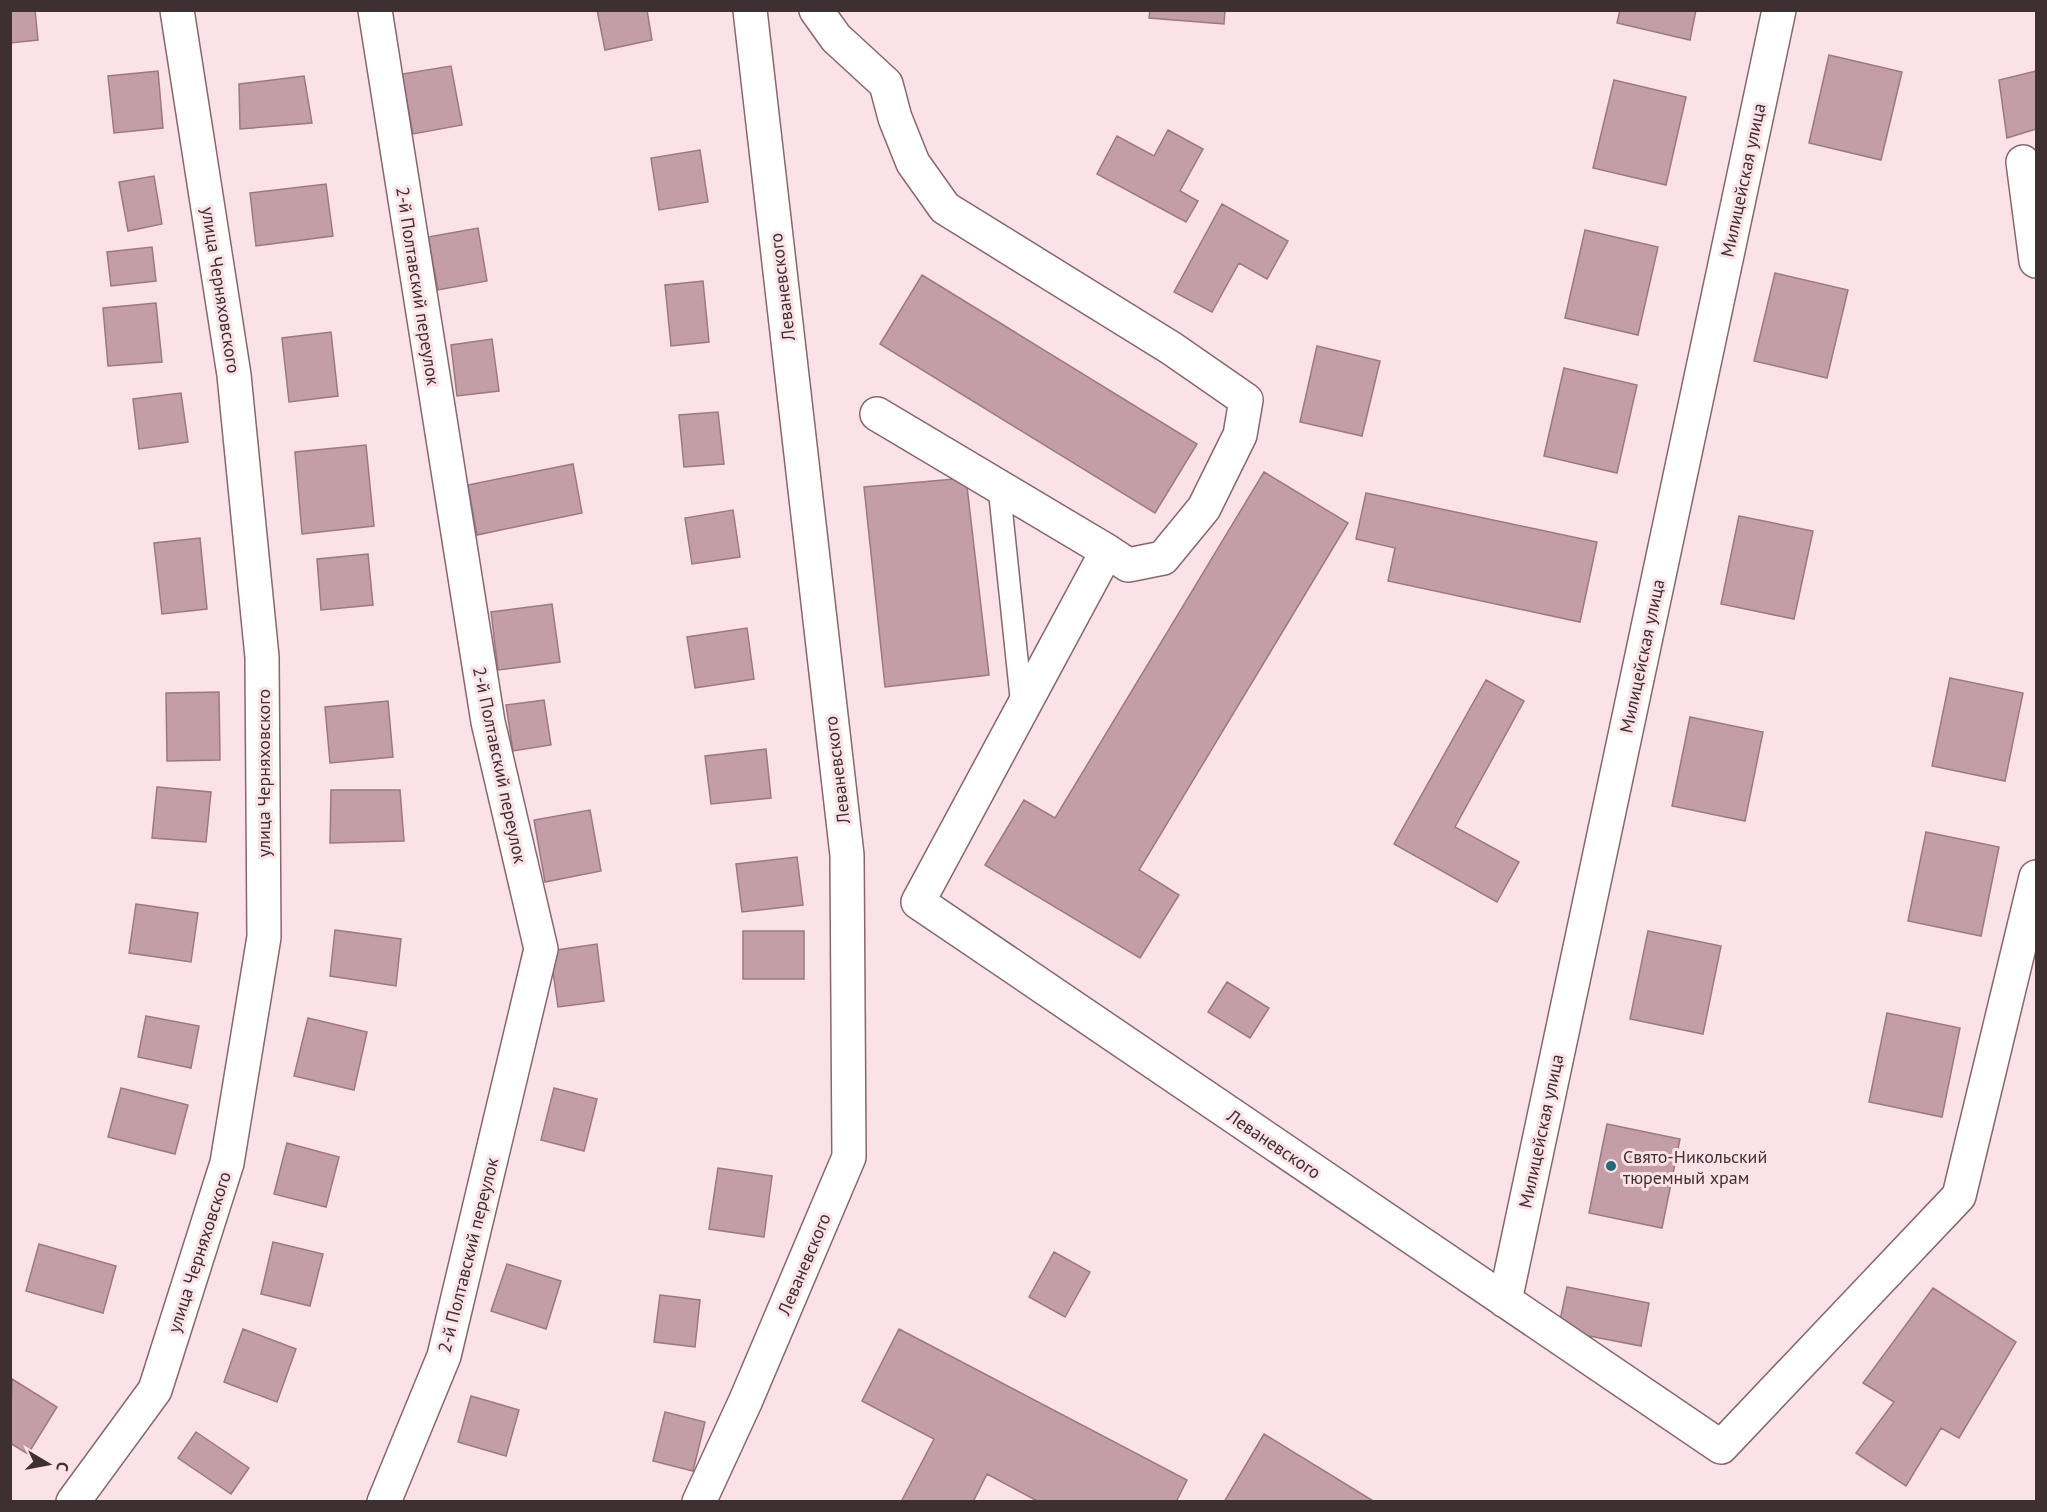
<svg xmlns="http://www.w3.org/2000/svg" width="2047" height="1512" font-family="'PT Sans',sans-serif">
<rect width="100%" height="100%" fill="#fbe2e8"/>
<path fill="#c49ea7" stroke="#9c7881" stroke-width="1.5" d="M 10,10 L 35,10 L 38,40 L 10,43 Z
M 597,10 L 647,10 L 652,40 L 605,50 Z
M 1150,10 L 1225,10 L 1224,24 L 1149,18 Z
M 1620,10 L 1696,10 L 1690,40 L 1617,23 Z
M 1829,55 L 1902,72 L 1881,160 L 1809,143 Z
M 451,66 L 462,125 L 413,134 L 402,74 Z
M 158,71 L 163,128 L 114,133 L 108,76 Z
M 2036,71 L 2036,129 L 2007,138 L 1999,80 Z
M 304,76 L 312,123 L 240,129 L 239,84 Z
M 1614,80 L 1686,97 L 1666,185 L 1593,168 Z
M 1168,130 L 1203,149 L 1180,191 L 1198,201 L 1186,222 L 1097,174 L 1117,136 L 1154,156 Z
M 700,150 L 708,202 L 659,210 L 651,158 Z
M 154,176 L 162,224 L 128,231 L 119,182 Z
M 326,184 L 333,236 L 256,246 L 250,193 Z
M 1222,204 L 1288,241 L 1267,279 L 1239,263 L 1212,312 L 1174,292 Z
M 478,228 L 487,281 L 438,290 L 428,237 Z
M 1585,230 L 1658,247 L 1638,335 L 1565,318 Z
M 152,247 L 156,281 L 111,286 L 107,252 Z
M 1775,273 L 1848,290 L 1827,378 L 1754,361 Z
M 922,275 L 1197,444 L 1155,513 L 880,344 Z
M 703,281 L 709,342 L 671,346 L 665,285 Z
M 156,303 L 162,362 L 108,366 L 103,308 Z
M 331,332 L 338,396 L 289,402 L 282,338 Z
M 492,339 L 499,391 L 457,396 L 451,345 Z
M 1317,346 L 1380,361 L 1362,436 L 1300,422 Z
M 1564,368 L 1637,385 L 1617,473 L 1544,456 Z
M 181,393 L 188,442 L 139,449 L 133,399 Z
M 718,412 L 724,464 L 684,467 L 679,415 Z
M 366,445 L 374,526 L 302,534 L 295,452 Z
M 573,464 L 582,513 L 477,535 L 468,485 Z
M 1264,472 L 1348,523 L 1139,870 L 1179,895 L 1140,958 L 985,865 L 1024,800 L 1055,818 Z
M 966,478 L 989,675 L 885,687 L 864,487 Z
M 1366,493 L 1597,542 L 1580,622 L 1388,581 L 1395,548 L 1356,539 Z
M 733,510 L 740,557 L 692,564 L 685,518 Z
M 1739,516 L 1813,531 L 1794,619 L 1721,604 Z
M 200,538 L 207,609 L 162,614 L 154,543 Z
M 368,554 L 373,605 L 321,610 L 317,559 Z
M 552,604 L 560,662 L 498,670 L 491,612 Z
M 747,628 L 754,679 L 695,688 L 687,637 Z
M 1950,678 L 2023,693 L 2005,781 L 1932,766 Z
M 1486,680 L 1524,701 L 1455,827 L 1519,862 L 1497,902 L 1394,844 Z
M 219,692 L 220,760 L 167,761 L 166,693 Z
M 544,700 L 551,745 L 513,751 L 506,705 Z
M 388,701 L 393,757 L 330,763 L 325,707 Z
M 1690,717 L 1763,732 L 1745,821 L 1672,806 Z
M 766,749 L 771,798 L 711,804 L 705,756 Z
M 157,787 L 211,792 L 206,842 L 152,838 Z
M 331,790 L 400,790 L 404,841 L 330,843 Z
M 590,810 L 601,871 L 545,882 L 534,820 Z
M 1926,832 L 1999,847 L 1981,936 L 1908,921 Z
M 797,857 L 803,905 L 742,912 L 736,864 Z
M 136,904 L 198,913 L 191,962 L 129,953 Z
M 335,930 L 401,939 L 396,986 L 330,976 Z
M 743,931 L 804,931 L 804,979 L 743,979 Z
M 1648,931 L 1721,946 L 1703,1034 L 1630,1019 Z
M 597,944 L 604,1001 L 558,1007 L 550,951 Z
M 1227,982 L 1269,1008 L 1250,1038 L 1208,1012 Z
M 1887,1013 L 1960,1028 L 1942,1117 L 1869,1102 Z
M 146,1016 L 199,1026 L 191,1068 L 138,1057 Z
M 308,1018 L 367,1032 L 354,1090 L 294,1076 Z
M 121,1088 L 188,1105 L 175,1154 L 108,1137 Z
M 554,1088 L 597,1099 L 584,1151 L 541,1140 Z
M 1607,1124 L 1680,1139 L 1662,1228 L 1589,1213 Z
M 287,1143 L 339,1157 L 326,1207 L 274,1194 Z
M 718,1168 L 772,1176 L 764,1237 L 709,1229 Z
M 273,1242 L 323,1254 L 310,1306 L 261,1294 Z
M 39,1244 L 116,1266 L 103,1313 L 26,1291 Z
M 1054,1252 L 1090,1272 L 1065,1317 L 1029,1297 Z
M 507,1264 L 561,1281 L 546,1329 L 491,1311 Z
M 1567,1287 L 1649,1303 L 1641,1346 L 1558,1330 Z
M 1933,1288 L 2016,1342 L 1959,1438 L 1941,1428 L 1906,1486 L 1856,1453 L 1894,1402 L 1863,1383 Z
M 660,1295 L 700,1300 L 695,1347 L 654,1342 Z
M 243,1329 L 296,1349 L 277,1402 L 224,1382 Z
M 899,1329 L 1187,1480 L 1176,1502 L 1039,1502 L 987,1474 L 973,1502 L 901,1502 L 934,1439 L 862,1401 Z
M 12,1379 L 57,1407 L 28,1454 L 10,1443 Z
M 471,1396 L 519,1410 L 506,1456 L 458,1442 Z
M 665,1412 L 705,1422 L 693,1471 L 653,1461 Z
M 196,1432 L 249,1468 L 231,1494 L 178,1458 Z
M 1264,1434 L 1375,1502 L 1224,1502 Z"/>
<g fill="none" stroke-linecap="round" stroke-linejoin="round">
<defs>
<path id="lane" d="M 999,487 L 1022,707"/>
<path id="street" d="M 375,10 L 488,722 L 541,949 L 444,1356 L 384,1502
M 816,10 L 836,38 L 886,84 L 895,118 L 913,163 L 945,208 L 1171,348 L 1246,400 L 1240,435 L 1204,508 L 1163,558 L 1128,565 L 1107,551
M 2023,162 L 2036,261
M 877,414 L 1107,551 L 918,902 L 1721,1447 L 1959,1196 L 2036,877
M 1505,1301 L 1779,10
M 73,1502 L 155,1390 L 227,1163 L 264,937 L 262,657 L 234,375 L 177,10
M 699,1502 L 746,1400 L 849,1157 L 847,855 L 750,10"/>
</defs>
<use href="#lane" stroke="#88666f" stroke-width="24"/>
<use href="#street" stroke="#88666f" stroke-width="36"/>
<use href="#lane" stroke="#fff" stroke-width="21"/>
<use href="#street" stroke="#fff" stroke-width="33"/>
</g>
<circle fill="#226b77" stroke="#fbe2e8" stroke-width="2" cx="1611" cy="1166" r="6"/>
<g text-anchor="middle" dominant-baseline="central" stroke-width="6" stroke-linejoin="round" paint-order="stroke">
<g font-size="18" fill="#3e2f32" stroke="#fbe2e8">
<text transform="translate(1743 180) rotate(-78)">Милицейская улица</text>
<text transform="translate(418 286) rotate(81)">2-й Полтавский переулок</text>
<text transform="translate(782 287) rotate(-97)">Леваневского</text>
<text transform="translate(221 290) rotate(81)">улица Черняховского</text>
<text transform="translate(1642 656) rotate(-78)">Милицейская улица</text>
<text transform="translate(500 765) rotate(78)">2-й Полтавский переулок</text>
<text transform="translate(837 770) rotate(-97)">Леваневского</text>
<text transform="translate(263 773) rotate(-90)">улица Черняховского</text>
<text transform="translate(1541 1131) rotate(-78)">Милицейская улица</text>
<text transform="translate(1274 1144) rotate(34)">Леваневского</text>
<text transform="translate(199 1252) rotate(-72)">улица Черняховского</text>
<text transform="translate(468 1255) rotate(-76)">2-й Полтавский переулок</text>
<text transform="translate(804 1264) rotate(-67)">Леваневского</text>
</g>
<g font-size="18" fill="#3e2f32" stroke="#fbe2e8" text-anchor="start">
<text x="1623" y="1156">Свято-Никольский<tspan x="1623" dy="21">тюремный храм</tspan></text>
</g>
</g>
<rect width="2047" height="1512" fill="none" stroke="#3e2f32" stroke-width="24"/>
<g transform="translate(48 1464) rotate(100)" stroke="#fbe2e8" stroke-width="4.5" paint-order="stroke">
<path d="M0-4.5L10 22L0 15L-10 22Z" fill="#3e2f32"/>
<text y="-9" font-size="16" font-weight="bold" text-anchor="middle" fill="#3e2f32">С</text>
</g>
</svg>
